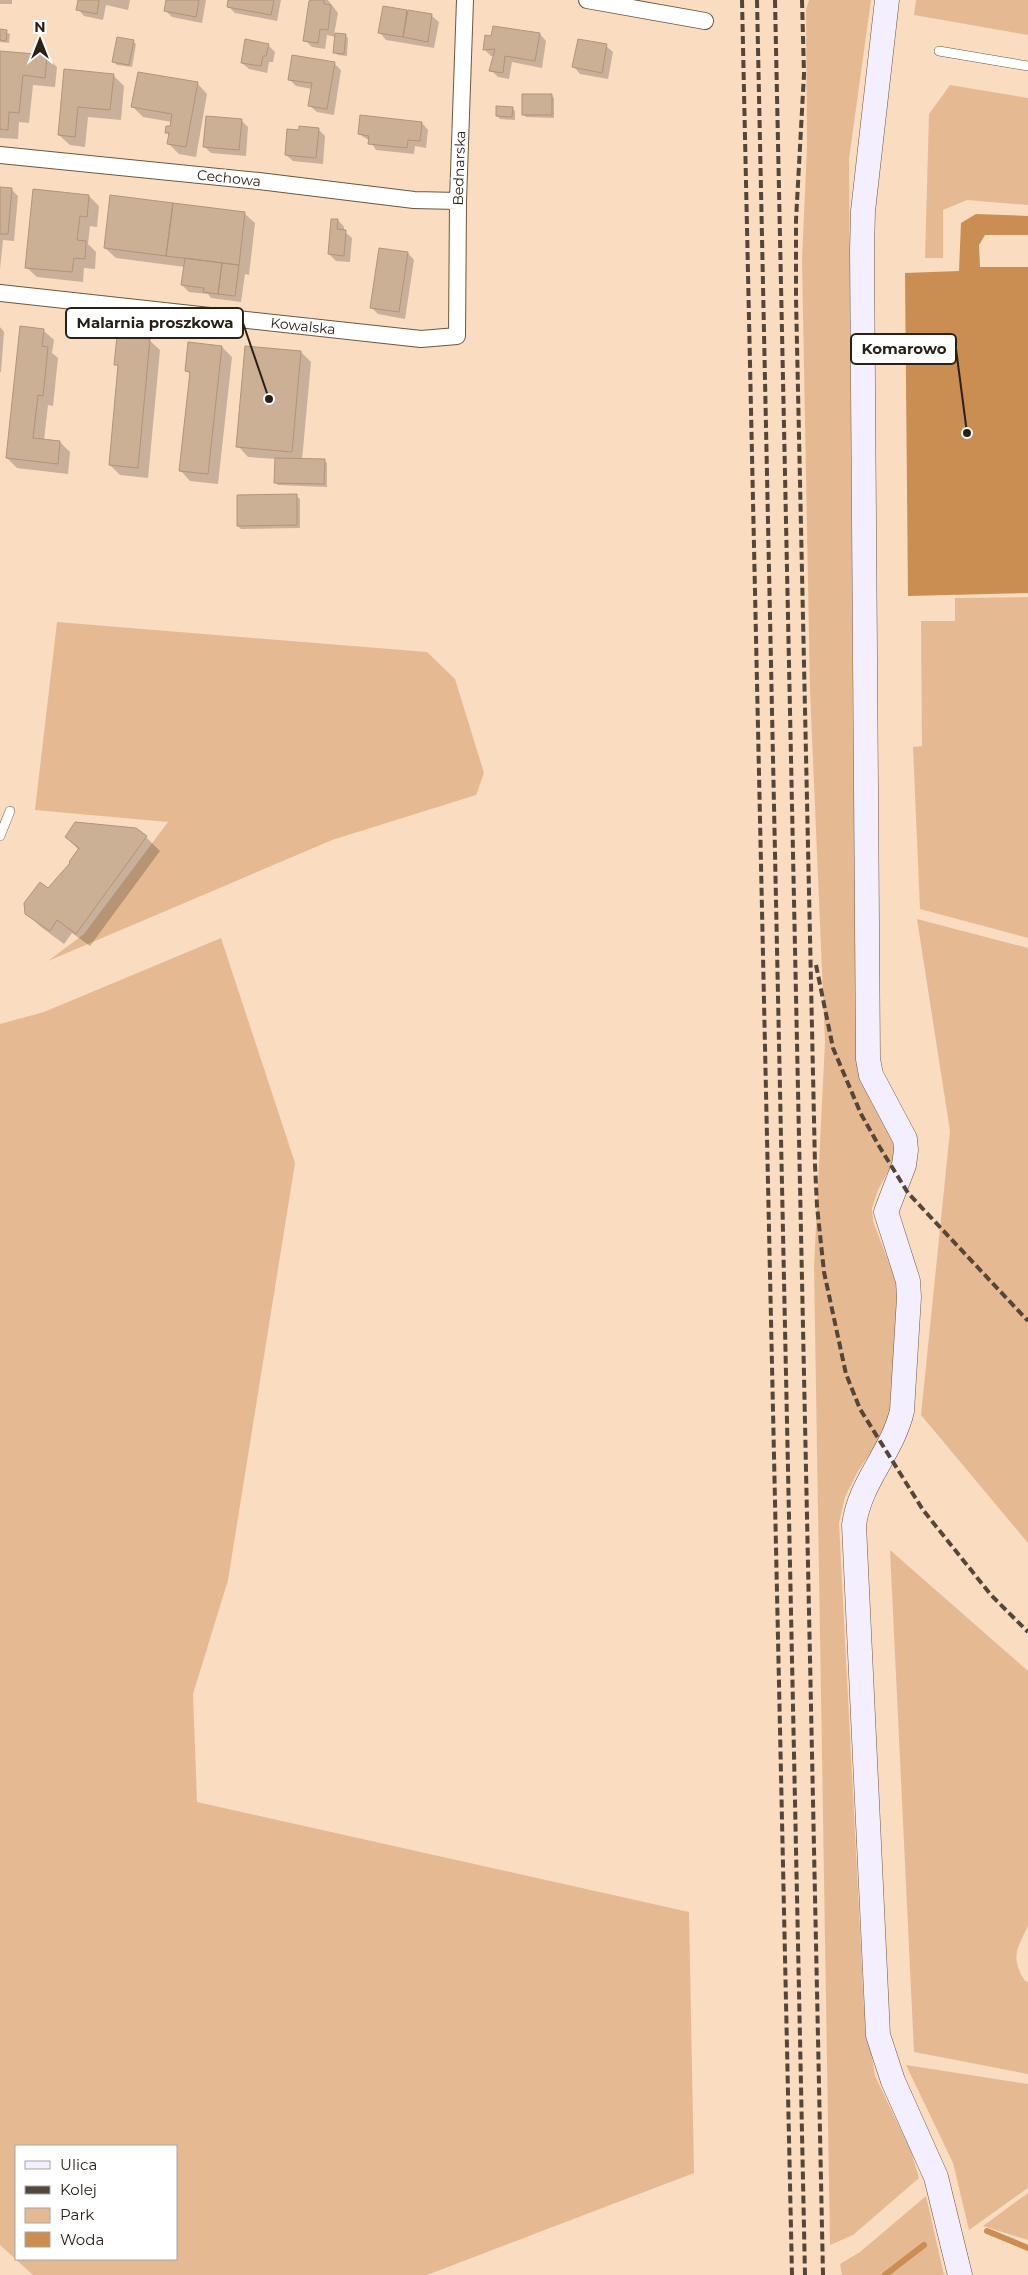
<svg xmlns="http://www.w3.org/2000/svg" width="1028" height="2275" font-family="Montserrat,sans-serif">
<rect width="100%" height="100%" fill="#fadcc1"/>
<path fill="#e5ba92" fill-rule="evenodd" d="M 809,0 L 871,0 L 849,159 L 853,717 L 860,1070 L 894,1140 L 894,1160 L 878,1190 L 872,1208 L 873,1221 L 896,1282 L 897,1304 L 891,1415 L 882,1436 L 858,1471 L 845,1497 L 839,1523 L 864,2008 L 875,2076 L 911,2151 L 919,2178 L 853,2235 L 830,2245 L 814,1267 L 825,1041 L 810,690 L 802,260 L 807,147 L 806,10 Z
M 916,0 L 1028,0 L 1028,35 L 914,15 Z
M 950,85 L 1028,98 L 1028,205 L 967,200 L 943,210 L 943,258 L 925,258 L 929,114 Z
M 1028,597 L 1028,938 L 920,909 L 913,747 L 922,746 L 921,621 L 955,621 L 955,598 Z
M 57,622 L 427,652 L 455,679 L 484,773 L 476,795 L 332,840 L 48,961 L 84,934 L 168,822 L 35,810 Z
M 917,919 L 1028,948 L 1028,1543 L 921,1415 L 950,1131 Z
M 221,938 L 295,1163 L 228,1580 L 193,1694 L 197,1802 L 689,1912 L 694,2173 L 427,2275 L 33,2275 L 0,2245 L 0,1024 L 44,1012 ZM 16,2146 L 176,2146 L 176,2259 L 16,2259 Z
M 890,1550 L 1028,1671 L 1028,1926 C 1017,1949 1010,1957 1025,1981 L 1028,1982 L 1028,2074 L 914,2052 Z
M 906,2065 L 1028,2084 L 1028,2188 L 969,2230 L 953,2163 Z
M 1028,2193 L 1028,2240 L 983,2226 Z
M 926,2196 L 944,2275 L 842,2275 L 840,2264 L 860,2252 Z"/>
<path fill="#ca8e53" d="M 976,214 L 1028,216 L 1028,235 L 985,235 L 979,245 L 980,267 L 1028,267 L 1028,593 L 908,596 L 905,273 L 959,271 L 961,223 Z"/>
<path fill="#0003" d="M 0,0 L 12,0 L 12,4 L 0,4 Z
M 80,0 L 130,0 L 128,10 L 106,5 L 103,20 L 84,16 L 78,9 Z
M 167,0 L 206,0 L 202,23 L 172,17 L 165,10 Z
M 230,0 L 281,0 L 277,21 L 235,13 L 228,6 Z
M 313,0 L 328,0 L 338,13 L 334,35 L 345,35 L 348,38 L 347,56 L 338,55 L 334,52 L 336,37 L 327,35 L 325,49 L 312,47 L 305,40 Z
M 384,7 L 432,16 L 439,22 L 434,48 L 386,40 L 380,33 Z
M 0,30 L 10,34 L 9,43 L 0,42 Z
M 540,34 L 546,41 L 542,68 L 512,62 L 509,79 L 498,77 L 491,70 L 494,56 L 491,56 L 484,49 Z
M 133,41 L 136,44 L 132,67 L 117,65 L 114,62 Z
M 268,45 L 275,52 L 273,62 L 269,62 L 267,73 L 249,69 L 242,63 Z
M 606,46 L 613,52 L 608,79 L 580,74 L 574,67 Z
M 0,52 L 47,57 L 57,67 L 55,87 L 33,85 L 29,123 L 19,122 L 18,139 L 0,138 Z
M 334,63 L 341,70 L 334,115 L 317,112 L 310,106 L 312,89 L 296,86 L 289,79 Z
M 65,71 L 113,75 L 124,86 L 121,120 L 88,117 L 85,147 L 70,145 L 59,135 Z
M 197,83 L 207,94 L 196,157 L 179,154 L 168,143 L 170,136 L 166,132 L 171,128 L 172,122 L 143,117 L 133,107 Z
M 551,95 L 554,98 L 554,118 L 526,117 L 523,114 Z
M 512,108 L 515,111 L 515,120 L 500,119 L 497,116 Z
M 241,120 L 248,127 L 246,156 L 211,153 L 204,146 Z
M 422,123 L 428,130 L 426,148 L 415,146 L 414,154 L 376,150 L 370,141 L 359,134 Z
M 318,129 L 325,136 L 323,164 L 293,161 L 286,155 L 300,131 Z
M 0,188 L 11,189 L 18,196 L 14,241 L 3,240 L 0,269 Z
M 89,196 L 99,206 L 97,227 L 90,226 L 88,244 L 96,252 L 95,269 L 84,268 L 83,282 L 37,277 L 26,267 Z
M 244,213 L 255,223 L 249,275 L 245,274 L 241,302 L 211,298 L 208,294 L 189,292 L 182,285 L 185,267 L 116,258 L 105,248 Z
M 338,220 L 344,227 L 344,231 L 352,238 L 350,262 L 336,261 L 329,254 Z
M 408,253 L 414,260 L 405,319 L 378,314 L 371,307 Z
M 0,327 L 4,332 L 1,372 L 0,372 Z
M 43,330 L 54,340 L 52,353 L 58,358 L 53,406 L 48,405 L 44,440 L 60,442 L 70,452 L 68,474 L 17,468 L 7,458 Z
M 149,340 L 160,350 L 148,478 L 120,475 L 110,465 L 119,368 L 116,364 Z
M 222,347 L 232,357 L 218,484 L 190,481 L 180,470 L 191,375 L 186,370 Z
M 301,352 L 311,362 L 302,460 L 324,460 L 327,463 L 327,487 L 278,485 L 275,482 L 276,459 L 248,457 L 238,446 Z
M 296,496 L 300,499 L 300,528 L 241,529 L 238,526 Z
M 66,837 L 146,837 L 160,851 L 90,946 L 72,933 L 64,944 L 41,927 L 26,913 L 72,863 L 79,850 Z"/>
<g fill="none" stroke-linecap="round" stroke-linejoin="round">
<path stroke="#ca8e53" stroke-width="6" d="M 987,2231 L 1028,2248
M 885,2275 L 924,2245"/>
</g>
<path fill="#ccb096" stroke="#b0947b" d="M 78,0 L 99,0 L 97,14 L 76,10 Z
M 166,0 L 199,0 L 196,17 L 164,11 Z
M 228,0 L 274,0 L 271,15 L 227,7 Z
M 312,0 L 324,0 L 324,4 L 331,5 L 328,30 L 320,29 L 318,43 L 303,41 L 309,1 Z
M 383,6 L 407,10 L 403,37 L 378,33 Z
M 408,10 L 432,14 L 428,42 L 403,37 Z
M 493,26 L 540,33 L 535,61 L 505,56 L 503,73 L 489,71 L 495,49 L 483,50 L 485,35 L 491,36 Z
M 0,29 L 7,30 L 6,41 L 0,40 Z
M 335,33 L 346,34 L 344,54 L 333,53 Z
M 117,37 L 134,40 L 129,65 L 112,62 Z
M 245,39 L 269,44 L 266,56 L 263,56 L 261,66 L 241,63 Z
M 578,39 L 607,44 L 602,73 L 572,67 Z
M 0,51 L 47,55 L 45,78 L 23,75 L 19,113 L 9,112 L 8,130 L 0,129 Z
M 292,55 L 335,62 L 327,109 L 308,106 L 312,83 L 288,80 Z
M 64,69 L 114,74 L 110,110 L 78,107 L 75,137 L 58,135 Z
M 138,72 L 198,82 L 186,147 L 167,144 L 169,133 L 165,133 L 166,126 L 170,126 L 172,114 L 131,107 Z
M 522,94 L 552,94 L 552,115 L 522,115 Z
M 496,106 L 513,107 L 512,117 L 496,116 Z
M 360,115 L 422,122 L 420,141 L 408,140 L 407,148 L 368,144 L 369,136 L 358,134 Z
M 206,116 L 242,119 L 239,150 L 203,147 Z
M 299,126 L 319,128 L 316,158 L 285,155 L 287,129 L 299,130 Z
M 0,187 L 12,188 L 8,234 L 0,234 Z
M 33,189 L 89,195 L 87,217 L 80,216 L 77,240 L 86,241 L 85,259 L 74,258 L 72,272 L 25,268 Z
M 110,195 L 173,203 L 166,256 L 104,248 Z
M 173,203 L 245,212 L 239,265 L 166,256 Z
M 331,219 L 338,219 L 337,229 L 346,230 L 344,256 L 328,254 Z
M 379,248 L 408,252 L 399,312 L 370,308 Z
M 185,258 L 222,263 L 218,294 L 203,292 L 204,288 L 181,285 Z
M 222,263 L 239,265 L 235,296 L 218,294 Z
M 20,326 L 44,329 L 42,346 L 48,347 L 43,396 L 38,395 L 33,438 L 60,441 L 58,464 L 6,458 Z
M 117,336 L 150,339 L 138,468 L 109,465 L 118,365 L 114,365 Z
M 188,342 L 222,346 L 208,474 L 179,471 L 190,372 L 185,371 Z
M 245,346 L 301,351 L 292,452 L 236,447 Z
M 275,458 L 325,459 L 324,484 L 274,483 Z
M 297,494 L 297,525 L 237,526 L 237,495 Z
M 75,822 L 136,828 L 147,836 L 76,934 L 57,920 L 50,931 L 25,914 L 24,903 L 40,882 L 48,888 L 70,863 L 69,862 L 79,848 L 65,837 Z"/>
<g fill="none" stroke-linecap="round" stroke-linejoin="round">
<defs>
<path id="lane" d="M 939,51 L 1028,66
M 0,836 L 10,811"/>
<path id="street" d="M 587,0 L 705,21
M 0,155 L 259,181 L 414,200 L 458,201
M 0,293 L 421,339 L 457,336 L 458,201 L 465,0"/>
<path id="secondary" d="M 887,0 L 863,211 L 862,250 L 868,1059 L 871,1075 L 905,1139 L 906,1150 L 904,1165 L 886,1212 L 908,1281 L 909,1297 L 902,1411 C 892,1453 860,1481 854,1525 L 878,2035 L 893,2081 L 936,2177 L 960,2275"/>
</defs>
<use href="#lane" stroke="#6f563e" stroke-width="10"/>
<use href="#street" stroke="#6f563e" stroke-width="18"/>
<use href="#secondary" stroke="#6f563e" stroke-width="25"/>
<use href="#lane" stroke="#fff" stroke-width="9"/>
<use href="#street" stroke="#fff" stroke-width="16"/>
<use href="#secondary" stroke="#f3efff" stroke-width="24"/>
<path stroke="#544638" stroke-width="4" stroke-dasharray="8 4" stroke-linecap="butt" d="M 742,0 L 792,2275
M 757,0 L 805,2275
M 775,0 L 823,2275
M 802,0 L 804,74 L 796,220 L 796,299 L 815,1165 L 817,1206 L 824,1272 L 846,1374 L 860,1409 L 923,1510 L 991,1595 L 1028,1632
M 816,965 L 833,1048 L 861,1114 L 879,1146 L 908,1193 L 1028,1321"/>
</g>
<g text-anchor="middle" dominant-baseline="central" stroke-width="5" stroke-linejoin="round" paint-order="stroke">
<g font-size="14" fill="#2a2016" stroke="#fff">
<text transform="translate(459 168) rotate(-88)">Bednarska</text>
<text transform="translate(229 178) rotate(6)">Cechowa</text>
<text transform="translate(303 326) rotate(6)">Kowalska</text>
</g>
</g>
<path fill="none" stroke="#2a2016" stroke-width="2" d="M269 399L243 323M967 433L956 349"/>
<g fill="#2a2016" stroke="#fff" stroke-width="2">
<circle cx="269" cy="399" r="5"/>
<circle cx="967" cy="433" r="5"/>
</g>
<g fill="#fff" stroke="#2a2016" stroke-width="2">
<rect x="66" y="308" width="177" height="30" rx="5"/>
<rect x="851" y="334" width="105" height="30" rx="5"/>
</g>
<g font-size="15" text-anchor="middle" font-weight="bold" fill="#2a2016">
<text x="155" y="328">Malarnia proszkowa</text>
<text x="904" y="354">Komarowo</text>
</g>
<rect x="15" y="2145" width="162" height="115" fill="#ffffff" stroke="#aaa6a2"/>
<rect x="25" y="2161" width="25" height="8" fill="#f3efff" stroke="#aaa6a2"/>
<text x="60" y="2170" font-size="15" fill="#2a2016">Ulica</text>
<rect x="25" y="2186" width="25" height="8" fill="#544638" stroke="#aaa6a2"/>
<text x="60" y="2195" font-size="15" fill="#2a2016">Kolej</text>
<rect x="25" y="2208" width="25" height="15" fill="#e5ba92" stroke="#aaa6a2"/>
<text x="60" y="2220" font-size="15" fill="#2a2016">Park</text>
<rect x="25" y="2232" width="25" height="15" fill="#ca8e53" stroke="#aaa6a2"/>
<text x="60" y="2245" font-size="15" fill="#2a2016">Woda</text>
<g transform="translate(40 40)" stroke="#ffffff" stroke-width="4" paint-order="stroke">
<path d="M0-4L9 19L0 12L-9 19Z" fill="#2a2016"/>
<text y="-8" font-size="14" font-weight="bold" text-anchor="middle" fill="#2a2016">N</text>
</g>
</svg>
